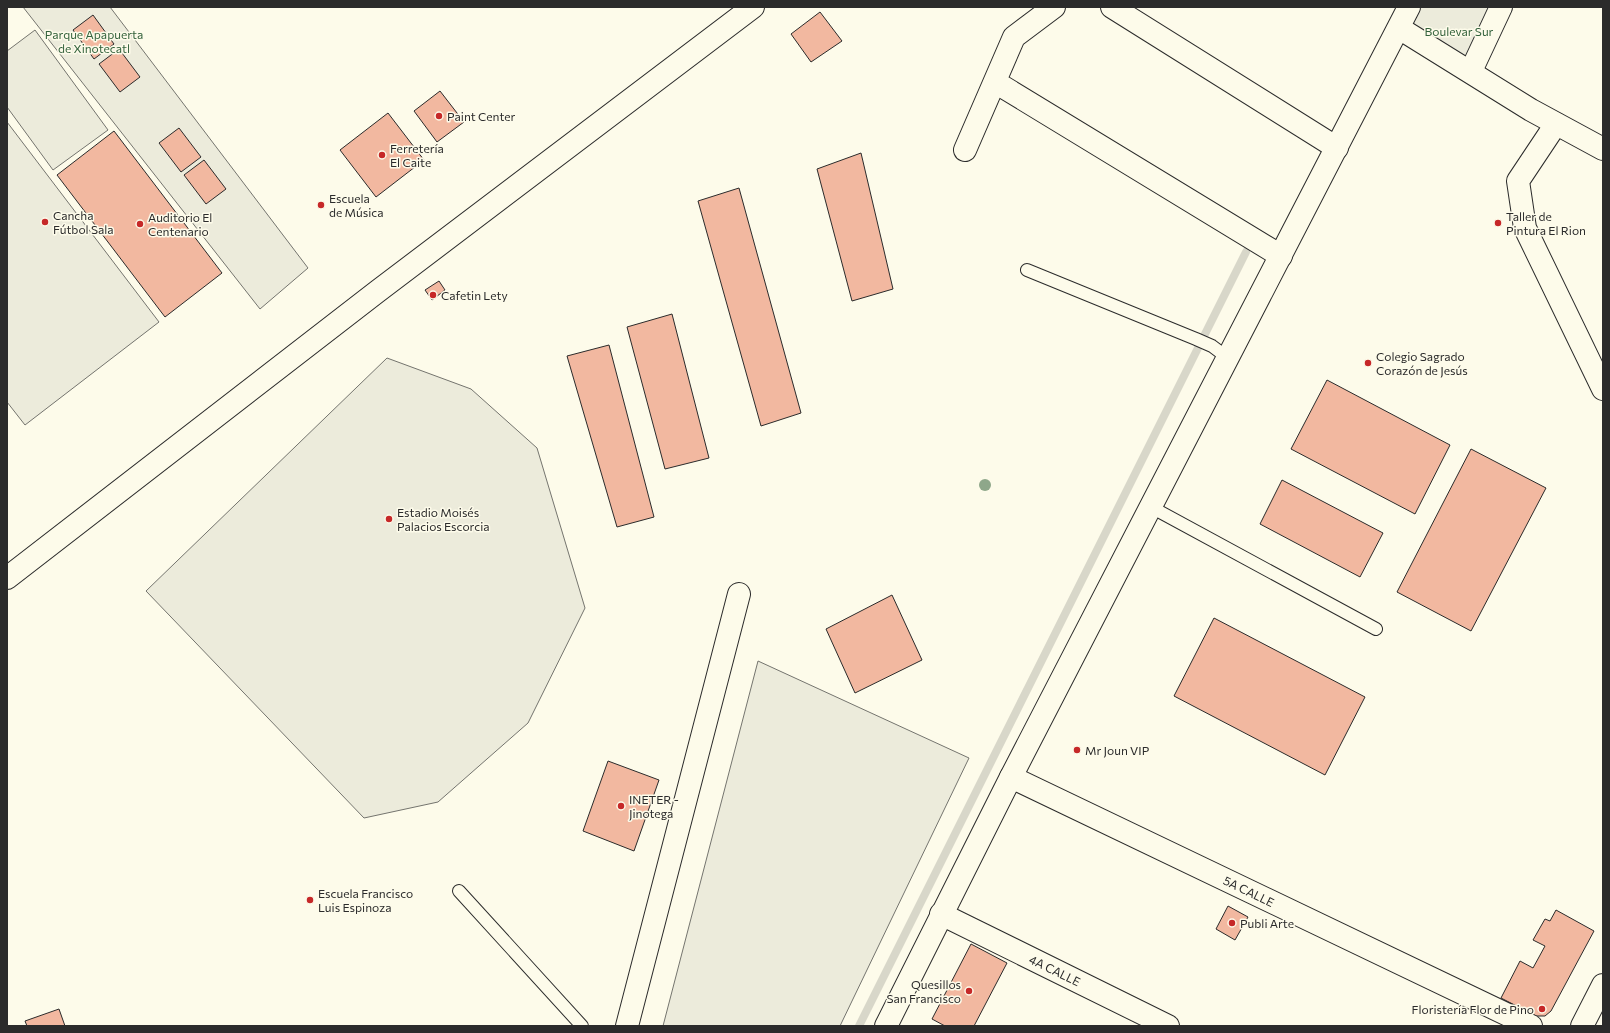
<svg xmlns="http://www.w3.org/2000/svg" width="1610" height="1033" font-family="Commissioner,sans-serif">
<rect width="100%" height="100%" fill="#fdfbea"/>
<path fill="#ecebdb" stroke="#74746e" d="M 23,7 L 110,7 L 308,268 L 260,309 Z
M 1414,7 L 1498,7 L 1469,66 L 1403,27 Z
M 35,30 L 108,130 L 53,170 L 7,107 L 7,51 Z
M 7,122 L 159,322 L 25,425 L 7,402 Z
M 387,358 L 471,389 L 537,448 L 585,608 L 528,723 L 438,802 L 364,818 L 146,591 Z
M 758,661 L 969,758 L 840,1026 L 663,1026 Z"/>
<g fill="none" stroke-linecap="round" stroke-linejoin="round">
<path stroke="#d8d7c9" stroke-width="8" d="M 859,1026 L 1246,252"/>
</g>
<path fill="#f2b8a0" stroke="#2b2b2b" d="M 820,12 L 842,41 L 811,62 L 791,34 Z
M 93,15 L 114,44 L 94,59 L 73,30 Z
M 119,49 L 140,77 L 120,92 L 99,64 Z
M 440,91 L 464,122 L 437,142 L 414,111 Z
M 388,113 L 424,160 L 376,197 L 340,150 Z
M 179,128 L 201,157 L 181,172 L 159,143 Z
M 114,131 L 222,273 L 165,317 L 57,175 Z
M 861,153 L 893,289 L 852,301 L 817,169 Z
M 204,160 L 226,189 L 206,204 L 184,175 Z
M 739,188 L 801,413 L 761,426 L 698,201 Z
M 439,281 L 445,290 L 432,300 L 425,290 Z
M 672,314 L 709,458 L 665,469 L 627,327 Z
M 609,345 L 654,517 L 617,527 L 567,356 Z
M 1327,380 L 1450,445 L 1415,514 L 1291,449 Z
M 1471,449 L 1546,488 L 1471,631 L 1397,592 Z
M 1282,480 L 1383,533 L 1360,577 L 1260,524 Z
M 892,595 L 922,660 L 855,693 L 826,629 Z
M 1214,618 L 1365,697 L 1325,775 L 1174,696 Z
M 608,761 L 659,780 L 634,851 L 583,831 Z
M 1228,906 L 1248,917 L 1235,940 L 1216,929 Z
M 1556,910 L 1594,931 L 1551,1011 L 1545,1016 L 1536,1016 L 1501,998 L 1520,961 L 1533,968 L 1545,946 L 1533,940 L 1545,919 L 1550,921 Z
M 971,944 L 1007,963 L 974,1026 L 945,1026 L 932,1019 Z
M 59,1009 L 65,1026 L 27,1026 L 25,1021 Z"/>
<g fill="none" stroke-linecap="round" stroke-linejoin="round">
<defs>
<path id="lane" d="M 1027,270 L 1196,339 L 1212,346 L 1228,358
M 1151,507 L 1376,629
M 459,891 L 582,1026"/>
<path id="street" d="M 1112,7 L 1337,148
M 1471,71 L 1501,7
M 995,82 L 1281,256
M 1556,124 L 1518,181 L 1525,228 L 1603,389
M 965,150 L 1014,37 L 1054,7
M 1011,777 L 1531,1026
M 941,914 L 1168,1026
M 627,1026 L 739,594"/>
<path id="secondary" d="M 1399,28 L 1531,110 L 1603,149
M 886,1026 L 1011,777 L 1409,7
M 1582,1026 L 1603,985"/>
<path id="primary" d="M 7,578 L 378,291 L 753,7"/>
</defs>
<use href="#lane" stroke="#2b2b2b" stroke-width="14"/>
<use href="#street" stroke="#2b2b2b" stroke-width="24"/>
<use href="#secondary" stroke="#2b2b2b" stroke-width="24"/>
<use href="#primary" stroke="#2b2b2b" stroke-width="24"/>
<use href="#lane" stroke="#fdfbea" stroke-width="12"/>
<use href="#street" stroke="#fdfbea" stroke-width="22"/>
<use href="#secondary" stroke="#fdfbea" stroke-width="22"/>
<use href="#primary" stroke="#fdfbea" stroke-width="22"/>
</g>
<circle fill="#8ea78a" cx="985" cy="485" r="6"/>
<g fill="#c62828" stroke="#fdfbea" stroke-width="1.5">
<circle cx="439" cy="116" r="4"/>
<circle cx="382" cy="155" r="4"/>
<circle cx="321" cy="205" r="4"/>
<circle cx="45" cy="222" r="4"/>
<circle cx="1498" cy="223" r="4"/>
<circle cx="140" cy="224" r="4"/>
<circle cx="433" cy="295" r="4"/>
<circle cx="1368" cy="363" r="4"/>
<circle cx="389" cy="519" r="4"/>
<circle cx="1077" cy="750" r="4"/>
<circle cx="621" cy="806" r="4"/>
<circle cx="310" cy="900" r="4"/>
<circle cx="1232" cy="923" r="4"/>
<circle cx="969" cy="991" r="4"/>
<circle cx="1542" cy="1009" r="4"/>
</g>
<g text-anchor="middle" dominant-baseline="central" stroke-width="3" stroke-linejoin="round" paint-order="stroke">
<g font-size="12" fill="#34623c" stroke="#fdfbea">
<text x="1459" y="31">Boulevar Sur</text>
<text x="94" y="34">Parque Apapuerta<tspan x="94" dy="14">de Xinotecatl</tspan></text>
</g>
<g font-size="12" fill="#2b2b2b" stroke="#fdfbea" text-anchor="start">
<text x="447" y="116">Paint Center</text>
<text x="390" y="148">Ferretería<tspan x="390" dy="14">El Caite</tspan></text>
<text x="329" y="198">Escuela<tspan x="329" dy="14">de Música</tspan></text>
<text x="53" y="215">Cancha<tspan x="53" dy="14">Fútbol Sala</tspan></text>
<text x="1506" y="216">Taller de<tspan x="1506" dy="14">Pintura El Rion</tspan></text>
<text x="148" y="217">Auditorio El<tspan x="148" dy="14">Centenario</tspan></text>
<text x="441" y="295">Cafetin Lety</text>
<text x="1376" y="356">Colegio Sagrado<tspan x="1376" dy="14">Corazón de Jesús</tspan></text>
<text x="397" y="512">Estadio Moisés<tspan x="397" dy="14">Palacios Escorcia</tspan></text>
<text x="1085" y="750">Mr Joun VIP</text>
<text x="629" y="799">INETER -<tspan x="629" dy="14">Jinotega</tspan></text>
<text x="318" y="893">Escuela Francisco<tspan x="318" dy="14">Luis Espinoza</tspan></text>
<text x="1240" y="923">Publi Arte</text>
<text x="961" y="984" text-anchor="end">Quesillos<tspan x="961" dy="14">San Francisco</tspan></text>
<text x="1534" y="1009" text-anchor="end">Floristería Flor de Pino</text>
</g>
<g font-size="12" fill="#2b2b2b" stroke="#fdfbea">
<text transform="translate(1249 891) rotate(26)">5A CALLE</text>
<text transform="translate(1055 970) rotate(26)">4A CALLE</text>
</g>
</g>
<rect width="1610" height="1033" fill="none" stroke="#2b2b2b" stroke-width="16"/>
</svg>
